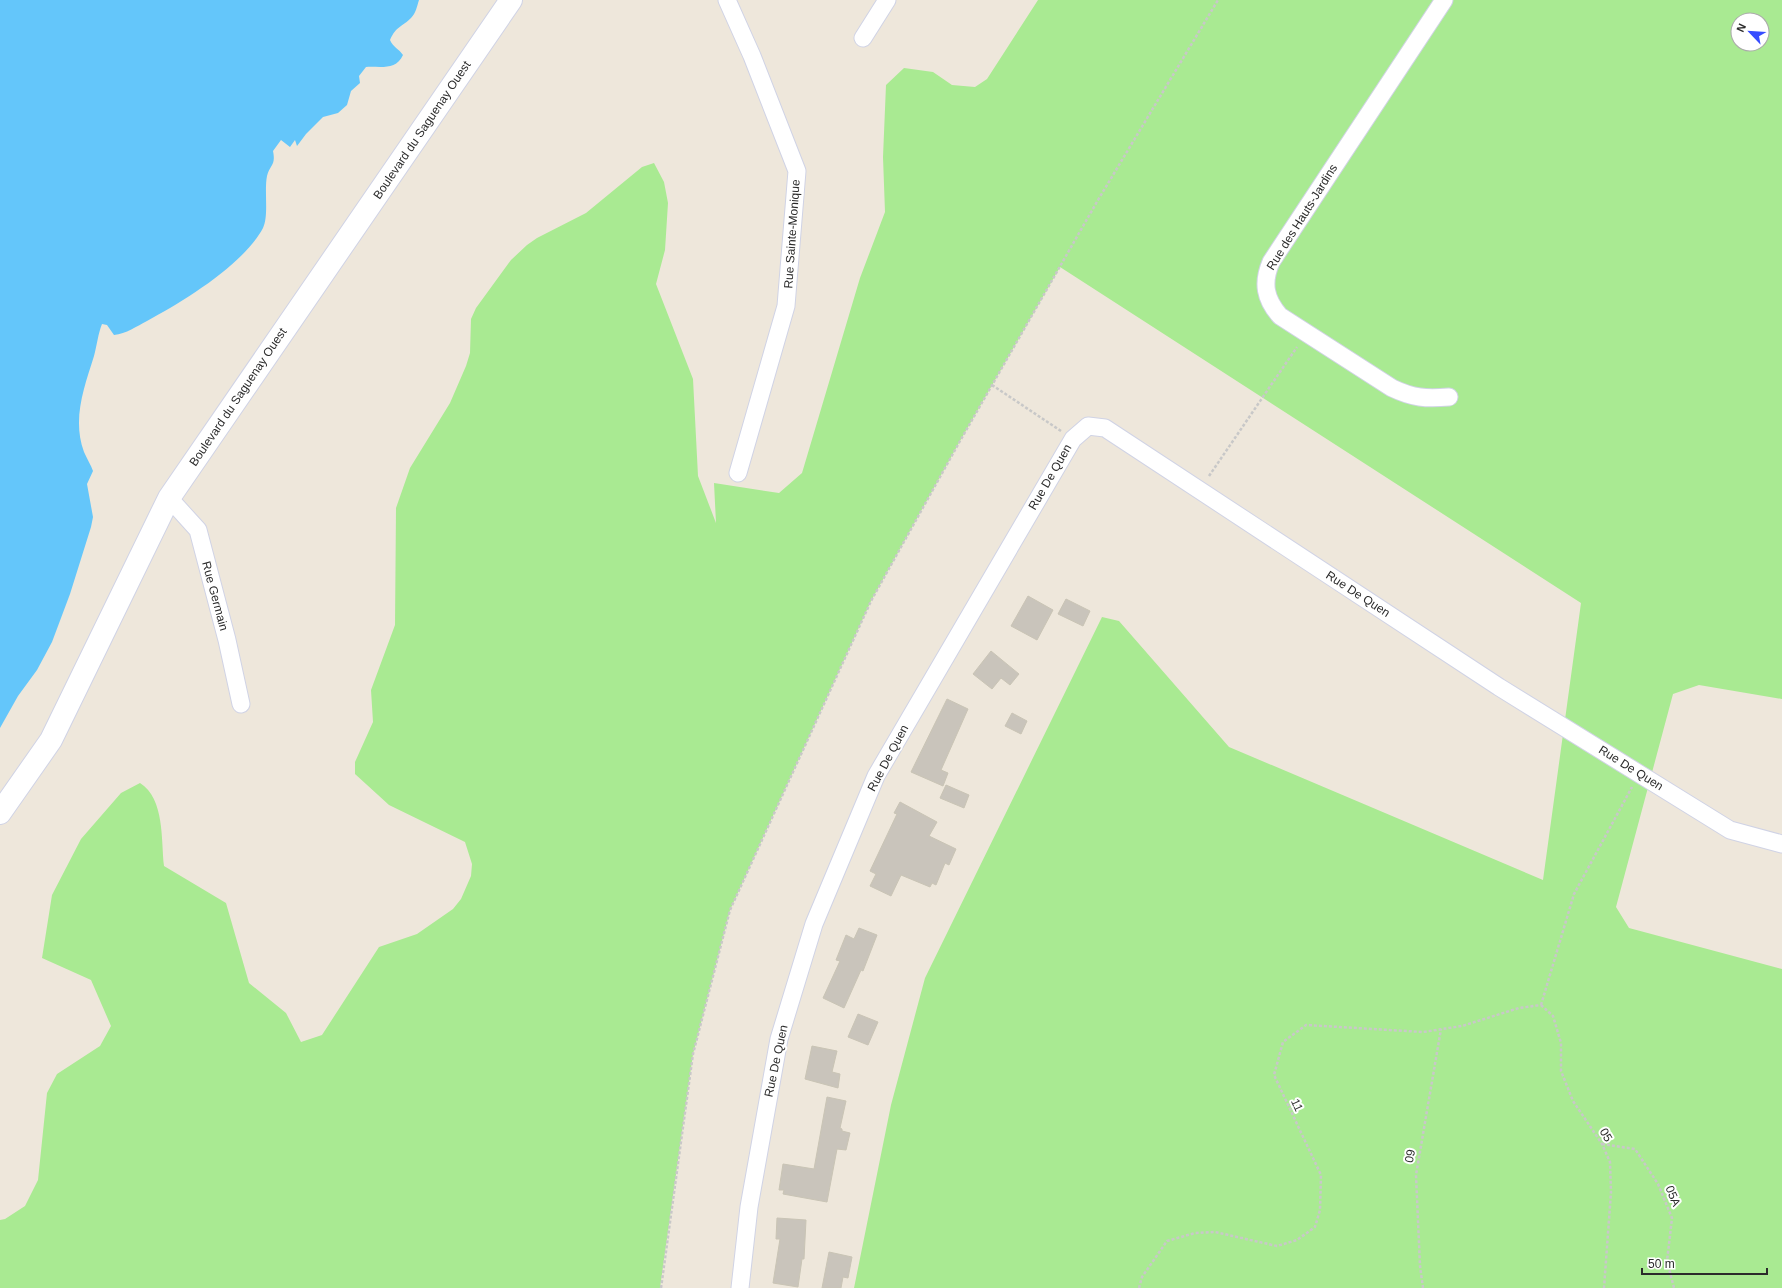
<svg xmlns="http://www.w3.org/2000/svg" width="1782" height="1288" font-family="Arial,sans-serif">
<rect width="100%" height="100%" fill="#eee7db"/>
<path fill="#a9ea92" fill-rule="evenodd" d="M 1038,0 L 1782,0 L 1782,699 L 1699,685 L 1673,694 L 1616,907 L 1629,928 L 1782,969 L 1782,1288 L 854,1288 L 891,1105 L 925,978 L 1102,617 L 1119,621 L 1229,747 L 1543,880 L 1581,603 L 1060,267 L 960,441 L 871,601 L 730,910 L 693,1054 L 660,1288 L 0,1288 L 0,1220 L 5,1219 L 25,1206 L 38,1180 L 47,1093 L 57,1074 L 100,1046 L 111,1026 L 91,980 L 42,958 L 52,895 L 81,839 L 121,793 L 140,783 C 165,799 161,840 164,866 L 226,903 L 249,983 L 286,1013 L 301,1042 L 322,1035 L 379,947 L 417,934 L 453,909 L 461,899 L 471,876 L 472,864 L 465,842 L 389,805 L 355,774 L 355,762 L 373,722 L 371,690 L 395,625 L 396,508 L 410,468 L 450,403 L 466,366 L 470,353 L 471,319 L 476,308 L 511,260 L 527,245 L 537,238 L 586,213 L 642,167 L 654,163 L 664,182 L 668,203 L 665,250 L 656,284 L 693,379 L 698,476 L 716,523 L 714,483 L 779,493 L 802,473 L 860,278 L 885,212 L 883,157 L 886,85 L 904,68 L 933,72 L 952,85 L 975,87 L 987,79 ZM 1738,20 L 1762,20 L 1762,44 L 1738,44 Z"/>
<path fill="#64c6fa" d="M 0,0 L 419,0 C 417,6 416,13 411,18 C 402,27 396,26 390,40 C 393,47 399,49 403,55 C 396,71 380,66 366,67 L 359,76 L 360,83 L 351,91 L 347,105 L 338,113 L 323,117 L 306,134 L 297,146 L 295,140 L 290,147 L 281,140 L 273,151 C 276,166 270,164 267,176 C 264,191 269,216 263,228 C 243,265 184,301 147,321 C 137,326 126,334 114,335 L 107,325 L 102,324 C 98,334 97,345 94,356 C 84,388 72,419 84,452 C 87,459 91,465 93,471 L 87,484 L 93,517 L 91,527 L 70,594 L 52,642 L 37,670 L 18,696 L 0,728 Z"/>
<path fill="#c9c4bb" stroke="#c9c4b5" d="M 1028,596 L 1053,610 L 1037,640 L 1011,626 Z
M 1066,599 L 1090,611 L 1083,626 L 1058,614 Z
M 991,651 L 1019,674 L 1010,685 L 1001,678 L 992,689 L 973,674 Z
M 947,699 L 968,709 L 941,770 L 948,773 L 943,786 L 911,772 Z
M 1012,713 L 1027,721 L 1021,734 L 1005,726 Z
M 946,785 L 969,795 L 964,808 L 940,798 Z
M 900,802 L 937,822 L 929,836 L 956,849 L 949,865 L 945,863 L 936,885 L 932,883 L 930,887 L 901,875 L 891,896 L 870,886 L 876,874 L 870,871 L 897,814 L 894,813 Z
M 859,928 L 877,935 L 863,971 L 861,970 L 844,1008 L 823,998 L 840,961 L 836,960 L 846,935 L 854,939 Z
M 858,1014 L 878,1022 L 868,1045 L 848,1037 Z
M 812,1046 L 837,1051 L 832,1072 L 840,1074 L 838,1088 L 805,1079 Z
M 827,1097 L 846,1101 L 840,1128 L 842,1129 L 842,1131 L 850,1133 L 846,1150 L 837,1149 L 827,1202 L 783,1194 L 784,1190 L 779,1190 L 783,1164 L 814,1169 Z
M 777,1218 L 806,1220 L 804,1259 L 802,1259 L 798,1287 L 773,1283 L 780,1239 L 776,1239 Z
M 829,1252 L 852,1257 L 848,1278 L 843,1277 L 841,1288 L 822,1288 Z"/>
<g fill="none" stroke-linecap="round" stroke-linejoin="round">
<defs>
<path id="minor" d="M 727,0 L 752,56 L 797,171 L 786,306 L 738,473
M 1444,0 L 1271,262 C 1262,283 1265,299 1280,316 L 1392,388 C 1413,398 1426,399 1449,397
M 863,38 L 887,0
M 169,498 L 198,530 L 227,640 L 241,704
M 740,1288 L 749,1207 L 779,1039 L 814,924 L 876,776 L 1073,439 L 1088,426 L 1105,428 L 1499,687 L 1730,830 L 1782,844"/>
<path id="secondary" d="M 0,813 L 51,740 L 169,498 L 511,0"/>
</defs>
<use href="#minor" stroke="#d0d3e5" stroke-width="19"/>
<use href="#secondary" stroke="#d0d3e5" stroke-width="24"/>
<path stroke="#c8c8c8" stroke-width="2.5" stroke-dasharray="3 2" stroke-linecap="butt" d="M 992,385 L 1061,431
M 1209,476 L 1297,347
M 1541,1005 L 1553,1016 L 1561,1043 L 1561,1071 L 1573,1101 L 1602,1144 L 1610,1162 L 1611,1192 L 1604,1288
M 1541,1005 L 1574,894 L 1632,787
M 1602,1144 L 1635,1149 L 1658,1184 L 1672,1218 L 1667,1261 L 1674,1288
M 661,1288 L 693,1054 L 730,910 L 871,601 L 960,441 L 1098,200 L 1218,0
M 1139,1288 L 1142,1277 L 1167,1241 L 1195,1233 L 1215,1232 L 1277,1246 L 1297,1240 L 1315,1227 L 1320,1210 L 1321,1175 L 1274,1075 L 1283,1042 L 1306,1025 L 1423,1032 L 1462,1026 L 1519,1008 L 1541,1005
M 1423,1288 L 1420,1266 L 1416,1175 L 1441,1029"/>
<use href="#minor" stroke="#fff" stroke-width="17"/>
<use href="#secondary" stroke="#fff" stroke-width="22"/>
</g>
<g text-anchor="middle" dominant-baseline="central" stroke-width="4" stroke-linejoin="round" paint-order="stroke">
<g font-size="12" fill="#2b2b2b" stroke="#fff">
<text transform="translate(422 130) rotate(-56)">Boulevard du Saguenay Ouest</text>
<text transform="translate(1302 217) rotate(-58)">Rue des Hauts-Jardins</text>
<text transform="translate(792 234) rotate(-86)">Rue Sainte-Monique</text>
<text transform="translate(238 397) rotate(-56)">Boulevard du Saguenay Ouest</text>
<text transform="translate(1050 477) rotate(-60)">Rue De Quen</text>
<text transform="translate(1358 594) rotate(33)">Rue De Quen</text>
<text transform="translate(215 596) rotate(75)">Rue Germain</text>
<text transform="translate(888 758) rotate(-62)">Rue De Quen</text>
<text transform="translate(1631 768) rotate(32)">Rue De Quen</text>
<text transform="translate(776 1061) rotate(-78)">Rue De Quen</text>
<text transform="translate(1297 1105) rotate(66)">11</text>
<text transform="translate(1606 1135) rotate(59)">05</text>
<text transform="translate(1410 1156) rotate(-80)">09</text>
<text transform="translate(1673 1196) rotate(67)">05A</text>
</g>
</g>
<g transform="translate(1750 32) rotate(295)"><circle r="19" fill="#ffffff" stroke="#aaaaaa"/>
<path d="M0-3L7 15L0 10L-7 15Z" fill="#374dff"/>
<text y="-6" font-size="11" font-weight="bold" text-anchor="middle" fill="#2b2b2b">N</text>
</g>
<path d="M1642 1268v6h125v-6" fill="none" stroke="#2b2b2b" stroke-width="2"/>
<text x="1648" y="1268" font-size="12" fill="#2b2b2b" stroke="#ffffff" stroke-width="3" paint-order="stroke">50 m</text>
</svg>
